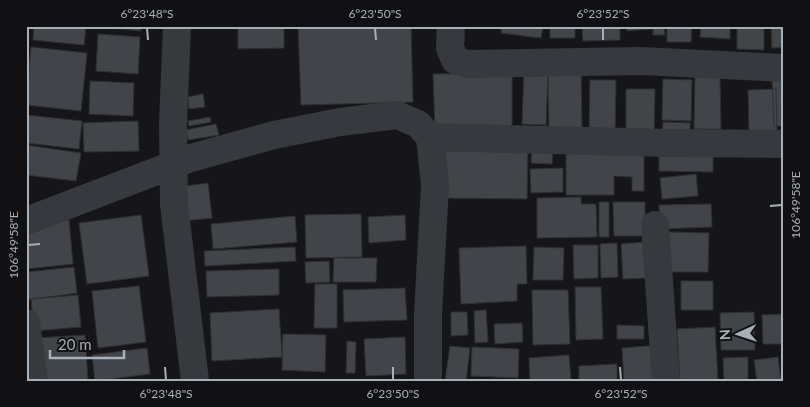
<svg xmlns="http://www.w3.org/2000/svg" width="810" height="407" font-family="Lato,sans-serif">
<rect width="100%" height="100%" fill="#161618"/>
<path fill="#414448" stroke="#2f3034" d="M 34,26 L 86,26 L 84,45 L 33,40 Z
M 91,26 L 141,26 L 141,31 Z
M 238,26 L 284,26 L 284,48 L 238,49 Z
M 298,26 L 411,26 L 413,102 L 301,105 Z
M 501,26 L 543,26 L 541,38 L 501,33 Z
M 550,26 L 575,26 L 575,38 L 550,38 Z
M 582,26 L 620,26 L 620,40 L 583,41 Z
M 626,26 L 650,26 L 651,29 L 627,31 Z
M 653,26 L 664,26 L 665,35 L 653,35 Z
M 667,26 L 692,26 L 691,42 L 667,42 Z
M 701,26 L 730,26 L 730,39 L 700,37 Z
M 737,26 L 764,26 L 764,50 L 737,49 Z
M 771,26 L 784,26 L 784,47 L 772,48 Z
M 98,34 L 140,37 L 138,74 L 96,71 Z
M 31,47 L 87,53 L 81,111 L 26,105 Z
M 548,68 L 581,68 L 582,129 L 549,130 Z
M 524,70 L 548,71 L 546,125 L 522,124 Z
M 512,73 L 512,129 L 435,130 L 433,74 Z
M 695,76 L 720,76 L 721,129 L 694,129 Z
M 772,77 L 784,77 L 784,126 L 774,126 Z
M 663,79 L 692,80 L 691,121 L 662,120 Z
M 590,80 L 616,80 L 615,136 L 589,135 Z
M 90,81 L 134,83 L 133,116 L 89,114 Z
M 626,89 L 655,89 L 654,137 L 626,137 Z
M 776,89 L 777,132 L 749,132 L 748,90 Z
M 203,94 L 205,107 L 189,109 L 188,97 Z
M 26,115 L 82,121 L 79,149 L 26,143 Z
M 210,117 L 211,122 L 189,126 L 188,121 Z
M 138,121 L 139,151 L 84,152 L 83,123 Z
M 663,122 L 690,123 L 690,137 L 662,136 Z
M 216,124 L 219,135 L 188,140 L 186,130 Z
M 443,141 L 528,142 L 527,199 L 443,198 Z
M 26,145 L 81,153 L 76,181 L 26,175 Z
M 566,145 L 644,145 L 644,191 L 632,191 L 632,177 L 614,176 L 614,195 L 566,195 Z
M 659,145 L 713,145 L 713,172 L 659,171 Z
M 532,148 L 553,149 L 552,164 L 531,163 Z
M 563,168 L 563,192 L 531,193 L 530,169 Z
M 696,174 L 698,196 L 662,199 L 660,178 Z
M 208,183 L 212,218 L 182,221 L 178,187 Z
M 581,197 L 581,204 L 596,204 L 597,237 L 537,238 L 537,198 Z
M 599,202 L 609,202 L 609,237 L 599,237 Z
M 613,202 L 645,202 L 645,236 L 614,236 Z
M 711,204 L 712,227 L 660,229 L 659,205 Z
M 361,214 L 362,257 L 306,258 L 305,215 Z
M 141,215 L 149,276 L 87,284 L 79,223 Z
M 405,215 L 406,240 L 369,243 L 368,217 Z
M 295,216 L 297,242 L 213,249 L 211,224 Z
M 69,220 L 73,264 L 26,269 L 26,224 Z
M 667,232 L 709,233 L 708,272 L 667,272 Z
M 644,242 L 647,278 L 623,279 L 621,244 Z
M 617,243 L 618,277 L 601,278 L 600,244 Z
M 573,245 L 598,245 L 598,278 L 574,279 Z
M 526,246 L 527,284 L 517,284 L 517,301 L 461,304 L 459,248 Z
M 295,247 L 296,261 L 205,266 L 204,251 Z
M 534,247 L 564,248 L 563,280 L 533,280 Z
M 334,258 L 377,258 L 376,282 L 333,282 Z
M 329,261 L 330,282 L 306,283 L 305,262 Z
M 74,267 L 77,293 L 26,300 L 26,272 Z
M 279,269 L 279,295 L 207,297 L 206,271 Z
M 681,281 L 713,281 L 713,310 L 681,310 Z
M 315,284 L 337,284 L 337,328 L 314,328 Z
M 139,286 L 146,342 L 98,348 L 92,291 Z
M 575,287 L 601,287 L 603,339 L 576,340 Z
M 405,288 L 407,320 L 344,322 L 343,290 Z
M 532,290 L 568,290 L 570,344 L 533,345 Z
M 78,295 L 81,327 L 34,331 L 31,299 Z
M 279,309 L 282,357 L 212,361 L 210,313 Z
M 486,310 L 488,342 L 475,343 L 474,311 Z
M 451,312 L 467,312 L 468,335 L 451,336 Z
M 754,312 L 755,350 L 721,350 L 720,313 Z
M 784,314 L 784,344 L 763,344 L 762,315 Z
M 522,323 L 523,342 L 495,344 L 494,324 Z
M 617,325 L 644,326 L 644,339 L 617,339 Z
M 715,327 L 718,381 L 680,381 L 677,329 Z
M 283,334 L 326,335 L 325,372 L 282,370 Z
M 85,335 L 88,381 L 39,381 L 37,338 Z
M 405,337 L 406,374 L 366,376 L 364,339 Z
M 347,341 L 356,342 L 355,373 L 346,373 Z
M 659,345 L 662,381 L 624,381 L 622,348 Z
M 450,346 L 470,348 L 466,381 L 445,381 Z
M 472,347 L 519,349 L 518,378 L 471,376 Z
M 147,348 L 150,374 L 95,381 L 92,355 Z
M 569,355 L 571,381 L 530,381 L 529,358 Z
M 748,357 L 748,381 L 724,381 L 723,358 Z
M 778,357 L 781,381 L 757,381 L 754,360 Z
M 617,364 L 617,381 L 579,381 L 579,366 Z"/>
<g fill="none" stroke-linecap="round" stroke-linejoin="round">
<path stroke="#36393d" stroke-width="28" d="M 177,26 L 173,124 L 174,204 L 195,381
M 451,26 L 450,48 L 455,60 L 467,64 L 641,61 L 784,68
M 430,137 L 669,143 L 784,144
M 26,221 L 191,158 L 274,135 L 340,122 L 397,115 L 418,124 L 430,137 L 435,185 L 428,315 L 428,381
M 655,225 L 666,381
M 26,323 L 34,381"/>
</g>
<path fill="none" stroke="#a7b0b8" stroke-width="2" d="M 147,28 L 148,40M 375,28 L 376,40M 603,28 L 603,40M 770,206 L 782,205M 28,245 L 40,244M 165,367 L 166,380M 393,367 L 393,380M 620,367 L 621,380"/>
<rect width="810" height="407" fill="none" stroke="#111113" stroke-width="55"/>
<g transform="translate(738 334) rotate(267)" stroke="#111113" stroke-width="4" paint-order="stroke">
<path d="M0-4L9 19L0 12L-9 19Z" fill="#a7b0b8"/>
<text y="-8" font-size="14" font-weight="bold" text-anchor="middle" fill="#a7b0b8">N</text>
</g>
<path d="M50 350v8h74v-8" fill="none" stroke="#a7b0b8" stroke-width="2.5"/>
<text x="58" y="350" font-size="15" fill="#a7b0b8" stroke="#111113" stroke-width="4" paint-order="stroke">20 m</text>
<rect x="28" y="28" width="754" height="352" fill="none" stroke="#a7b0b8" stroke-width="2"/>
<g font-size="12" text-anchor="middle" fill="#a7b0b8">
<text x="147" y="18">6°23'48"S</text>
<text x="375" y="18">6°23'50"S</text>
<text x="603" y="18">6°23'52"S</text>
<text transform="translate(796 205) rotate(-90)" y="4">106°49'58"E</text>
<text transform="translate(14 245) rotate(-90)" y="4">106°49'58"E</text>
<text x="166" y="398">6°23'48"S</text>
<text x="393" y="398">6°23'50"S</text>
<text x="621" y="398">6°23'52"S</text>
</g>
</svg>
